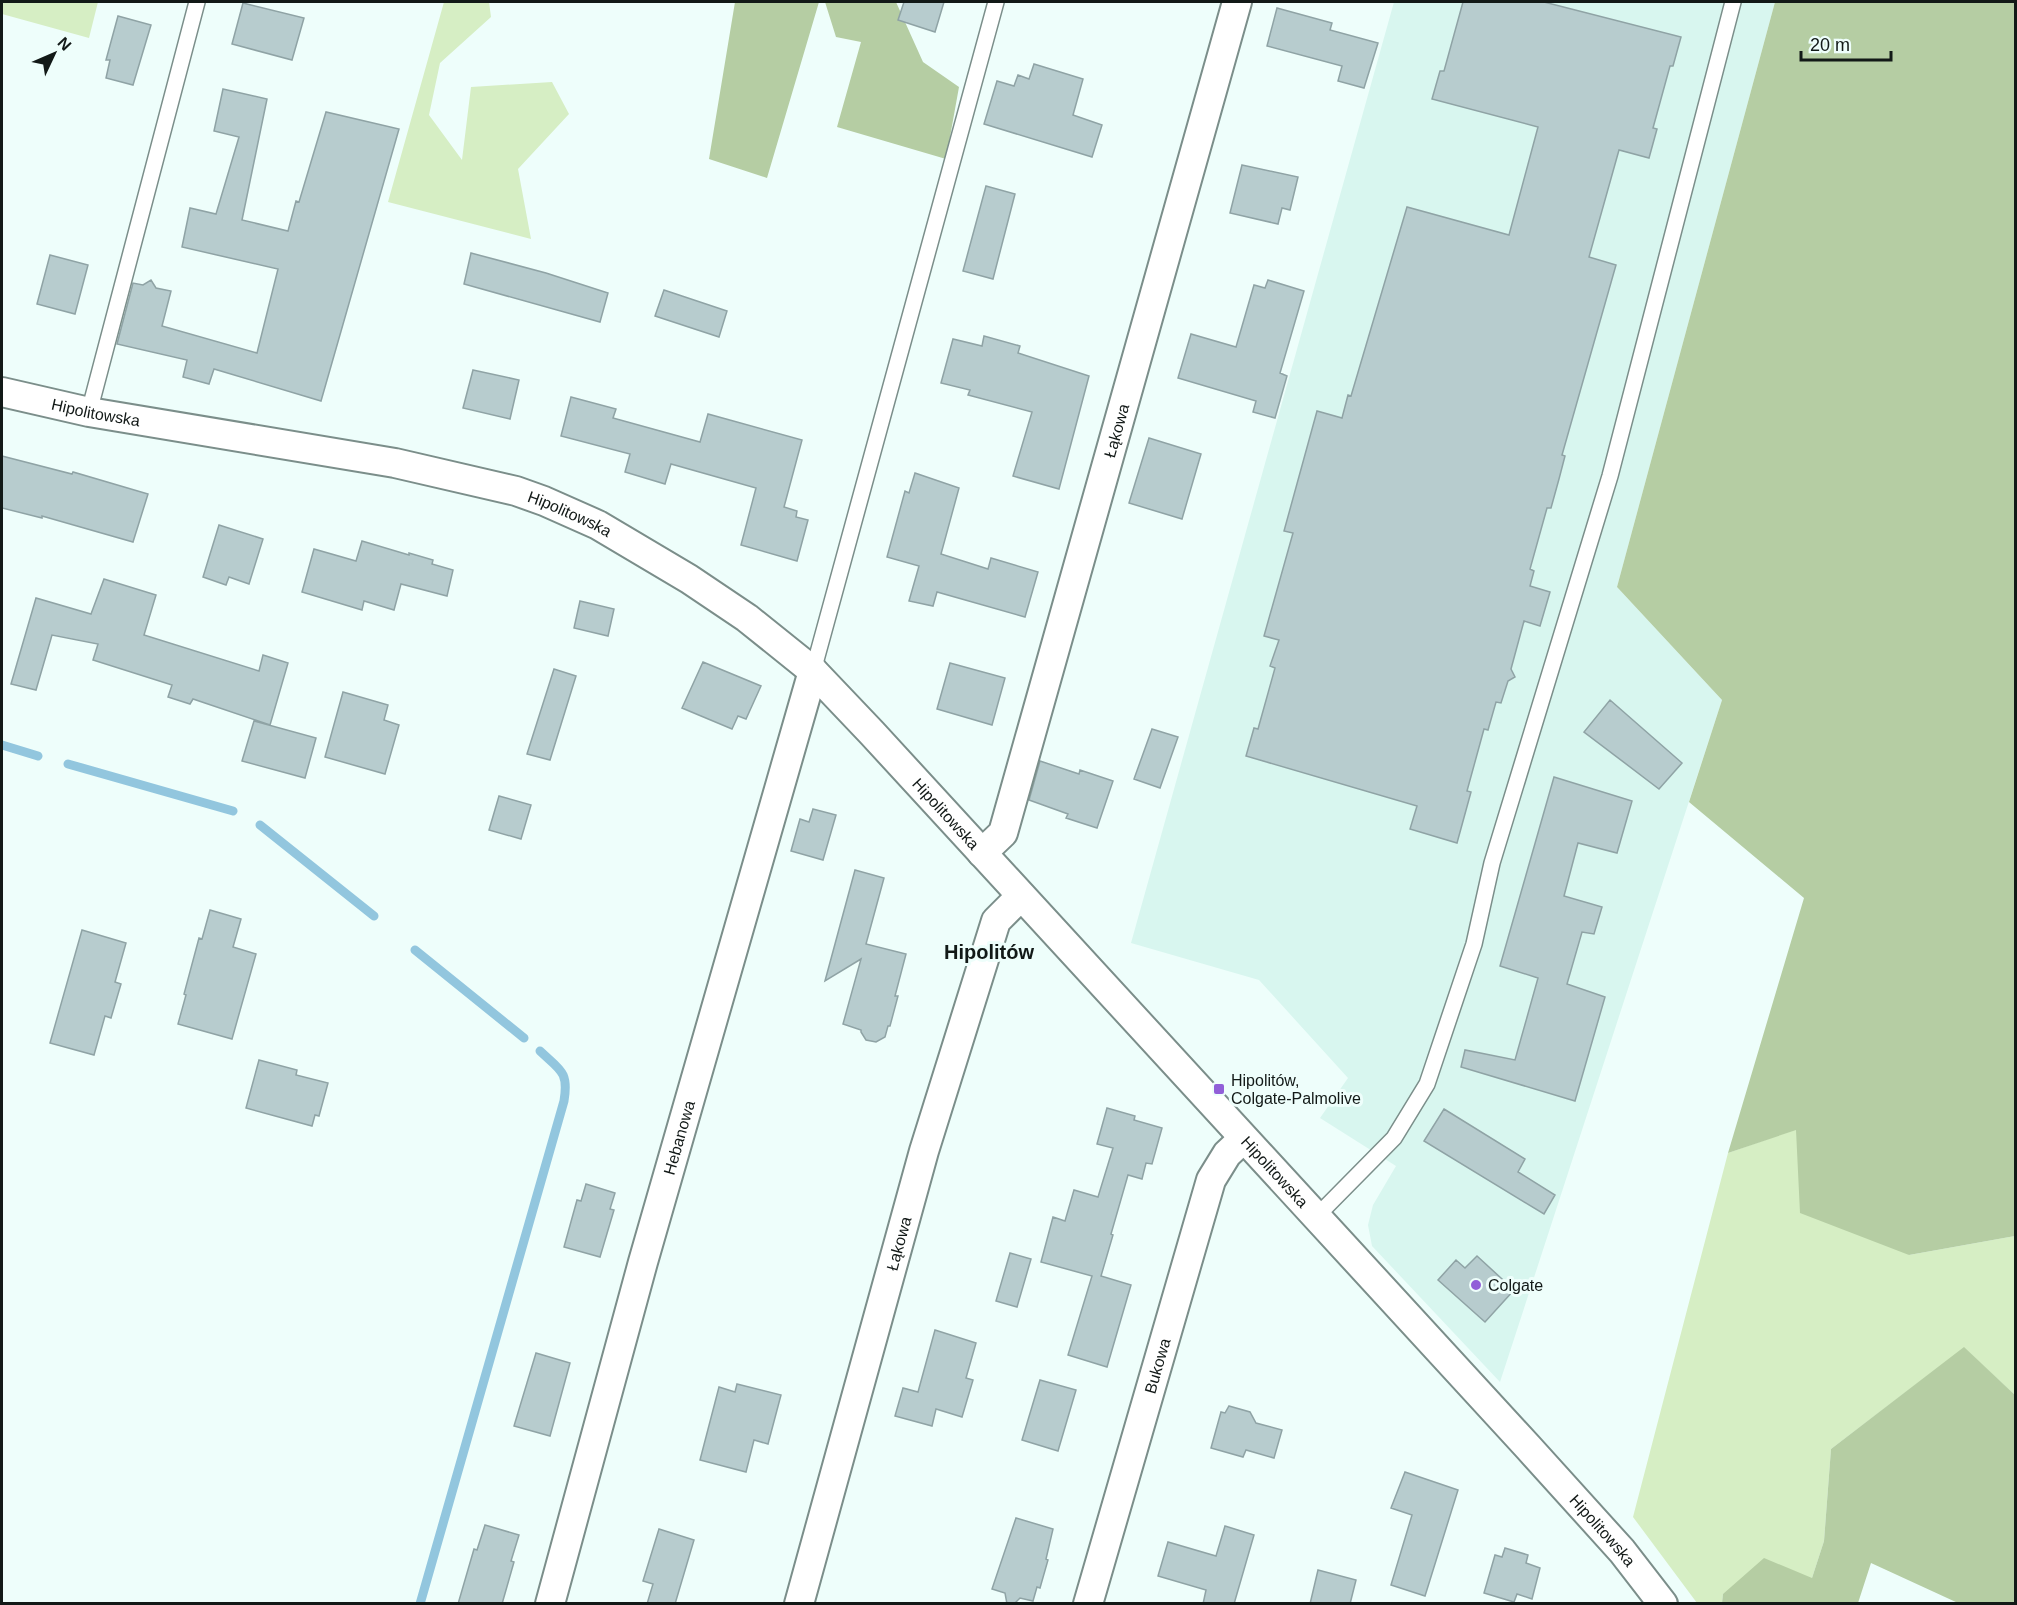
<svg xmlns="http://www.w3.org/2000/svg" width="2017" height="1605" font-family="Arial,sans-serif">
<rect width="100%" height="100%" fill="#eefefb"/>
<path fill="#d8f6ef" d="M 1394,2 L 1775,2 L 1617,587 L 1722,700 L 1500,1382 L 1372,1246 L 1368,1225 L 1373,1205 L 1396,1166 L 1320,1118 L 1348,1078 L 1259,980 L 1131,943 Z"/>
<path fill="#d6eec4" d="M 2,2 L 98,2 L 89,38 L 2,14 Z
M 444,2 L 489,2 L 491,17 L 440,63 L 429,115 L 462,160 L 471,87 L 552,82 L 569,114 L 518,169 L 531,239 L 388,202 Z
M 1796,1129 L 1909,1255 L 2015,1236 L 2015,1395 L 1964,1348 L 1831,1449 L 1824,1541 L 1812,1578 L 1723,1594 L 1722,1603 L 1697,1603 L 1633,1517 L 1728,1153 Z"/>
<path fill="#b5cda3" d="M 735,2 L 819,2 L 767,178 L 709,159 Z
M 825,2 L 896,2 L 923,62 L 959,87 L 946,159 L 837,127 L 861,42 L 836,37 Z
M 1775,2 L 2015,2 L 2015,1236 L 1909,1255 L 1800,1213 L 1796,1130 L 1728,1153 L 1804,898 L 1689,802 L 1722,700 L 1617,587 Z
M 1964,1347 L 2015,1395 L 2015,1603 L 1958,1603 L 1871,1563 L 1858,1603 L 1722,1603 L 1723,1594 L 1764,1558 L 1812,1578 L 1824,1541 L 1831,1449 Z"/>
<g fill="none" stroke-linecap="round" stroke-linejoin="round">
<path stroke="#92c6de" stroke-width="9" d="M 2,745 L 38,756
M 68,764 L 233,811
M 260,825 L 374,916
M 415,950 L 524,1038
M 420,1604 L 564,1101 C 569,1071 560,1070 540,1051"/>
</g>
<path fill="#b7ccce" stroke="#8fa3a5" stroke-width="1.5" d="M 904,2 L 944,2 L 935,32 L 898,20 Z
M 1463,2 L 1544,2 L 1681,37 L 1673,66 L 1670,66 L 1653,128 L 1657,129 L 1649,158 L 1619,150 L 1589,257 L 1616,265 L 1562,455 L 1565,456 L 1559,479 L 1551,508 L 1547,508 L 1530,569 L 1534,571 L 1530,586 L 1550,592 L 1540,626 L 1524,621 L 1511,669 L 1515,677 L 1508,681 L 1501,703 L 1496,702 L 1488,730 L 1484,729 L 1467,791 L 1471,792 L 1457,843 L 1410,829 L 1417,806 L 1246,756 L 1254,728 L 1258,729 L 1275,668 L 1270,666 L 1279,640 L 1264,636 L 1293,533 L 1284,531 L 1317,411 L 1342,418 L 1348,395 L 1351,396 L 1407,207 L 1509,235 L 1538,127 L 1432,99 L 1440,71 L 1444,71 Z
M 243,3 L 304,18 L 292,60 L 232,44 Z
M 1277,8 L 1332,23 L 1330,30 L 1378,43 L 1364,88 L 1338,81 L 1342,66 L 1267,46 Z
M 118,16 L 151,25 L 133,85 L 106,78 L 110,60 L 106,60 Z
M 1034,64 L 1083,79 L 1073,115 L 1102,125 L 1092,157 L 984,124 L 997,81 L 1014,86 L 1018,75 L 1029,79 Z
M 223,89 L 267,99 L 242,220 L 288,231 L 296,201 L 299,202 L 326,112 L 399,129 L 321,401 L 214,369 L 209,384 L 183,377 L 187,360 L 117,344 L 133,283 L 143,285 L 151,280 L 156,288 L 171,291 L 162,326 L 257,353 L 278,269 L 182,247 L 190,208 L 216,214 L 239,137 L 214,131 Z
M 1242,165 L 1298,177 L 1290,210 L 1282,208 L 1278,224 L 1230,213 Z
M 986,186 L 1015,194 L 993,279 L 963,271 Z
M 471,253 L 546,273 L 608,293 L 600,322 L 464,284 Z
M 50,255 L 88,265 L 75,314 L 37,304 Z
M 1268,280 L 1304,291 L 1280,373 L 1287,376 L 1275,418 L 1253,412 L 1256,401 L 1178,378 L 1191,334 L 1236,347 L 1254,285 L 1265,288 Z
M 664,290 L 727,311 L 719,337 L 655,316 Z
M 984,336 L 1020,346 L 1018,353 L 1089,376 L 1059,489 L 1013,476 L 1032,412 L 968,395 L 970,390 L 941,383 L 953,339 L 982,346 Z
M 473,370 L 519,380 L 510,419 L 463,408 Z
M 571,397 L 616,409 L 613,418 L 700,442 L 708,414 L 802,440 L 784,507 L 797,511 L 796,517 L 808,520 L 797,561 L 741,545 L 756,488 L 671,464 L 665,484 L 625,472 L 630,454 L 561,436 Z
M 1149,438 L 1201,454 L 1182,519 L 1129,503 Z
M 2,456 L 72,474 L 73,472 L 148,494 L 133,542 L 42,516 L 42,518 L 2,508 Z
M 915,473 L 959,488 L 941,554 L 988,569 L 991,558 L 1038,572 L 1025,617 L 937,592 L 933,606 L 909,601 L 919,566 L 887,557 L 905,491 L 909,493 Z
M 219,525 L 263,539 L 249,584 L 229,577 L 226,585 L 203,577 Z
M 362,541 L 409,555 L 409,553 L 433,560 L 432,564 L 453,570 L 447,596 L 401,584 L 394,610 L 364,601 L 362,610 L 302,592 L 314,549 L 356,561 Z
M 104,579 L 156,595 L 144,635 L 259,671 L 263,655 L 288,663 L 270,725 L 193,699 L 190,704 L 168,697 L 172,685 L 93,660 L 98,644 L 52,635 L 36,690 L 11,684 L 36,598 L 91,614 Z
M 580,601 L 614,609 L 608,636 L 574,628 Z
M 703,662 L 761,686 L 746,719 L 738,716 L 732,729 L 682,708 Z
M 950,663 L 1005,678 L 992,725 L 937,709 Z
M 554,669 L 576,676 L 550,760 L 527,754 Z
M 343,692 L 388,705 L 384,720 L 399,725 L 385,774 L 325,757 Z
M 1610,700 L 1682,763 L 1659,789 L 1584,732 Z
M 254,721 L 316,738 L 305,778 L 242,761 Z
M 1152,729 L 1178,737 L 1160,788 L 1134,779 Z
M 1040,761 L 1079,774 L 1080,770 L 1113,781 L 1097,828 L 1066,818 L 1068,814 L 1029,800 Z
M 1554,777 L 1632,801 L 1617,853 L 1578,843 L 1564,896 L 1602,907 L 1594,934 L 1582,932 L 1567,984 L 1605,997 L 1575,1101 L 1461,1067 L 1465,1050 L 1515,1060 L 1538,978 L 1500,966 Z
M 499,796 L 531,805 L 521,839 L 489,830 Z
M 813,809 L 836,815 L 823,860 L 791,851 L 800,819 L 809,822 Z
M 855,870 L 884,878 L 866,944 L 906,954 L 895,996 L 898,996 L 890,1026 L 888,1026 L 885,1037 L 876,1042 L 866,1040 L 861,1032 L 861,1030 L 843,1024 L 861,959 L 825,981 Z
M 210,910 L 241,919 L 233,947 L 256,954 L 232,1039 L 178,1024 L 186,995 L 184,994 L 199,938 L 202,939 Z
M 82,930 L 126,943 L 115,982 L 121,984 L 111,1018 L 105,1016 L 94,1055 L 50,1043 Z
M 259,1060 L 297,1070 L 296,1075 L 328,1083 L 319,1116 L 315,1115 L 312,1126 L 246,1108 Z
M 1107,1108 L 1135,1116 L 1134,1120 L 1162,1128 L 1152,1164 L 1146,1163 L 1142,1179 L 1128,1175 L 1111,1234 L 1113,1235 L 1101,1276 L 1131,1285 L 1107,1367 L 1068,1355 L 1092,1276 L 1041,1262 L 1053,1217 L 1065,1221 L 1074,1190 L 1098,1197 L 1113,1148 L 1097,1144 Z
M 1444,1109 L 1525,1159 L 1518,1172 L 1555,1195 L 1544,1214 L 1424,1141 Z
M 586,1184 L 615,1193 L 610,1209 L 614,1210 L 600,1257 L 564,1247 L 577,1200 L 581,1201 Z
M 1010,1253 L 1031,1259 L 1017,1307 L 996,1301 Z
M 1477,1256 L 1514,1290 L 1485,1322 L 1438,1280 L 1456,1260 L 1465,1268 Z
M 935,1330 L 976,1343 L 966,1378 L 973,1380 L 962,1417 L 936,1409 L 932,1426 L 895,1416 L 903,1388 L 918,1392 Z
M 536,1353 L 570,1363 L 550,1436 L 514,1426 Z
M 1040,1380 L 1076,1390 L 1058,1451 L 1022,1440 Z
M 737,1384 L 781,1395 L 768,1444 L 754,1440 L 746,1472 L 700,1460 L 719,1387 L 735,1392 Z
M 1229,1406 L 1250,1412 L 1256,1423 L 1282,1430 L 1274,1458 L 1246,1450 L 1243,1457 L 1211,1448 L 1221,1412 L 1225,1413 Z
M 1405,1472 L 1458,1490 L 1425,1596 L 1391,1585 L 1412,1515 L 1391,1508 Z
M 1016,1518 L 1053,1529 L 1046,1559 L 1048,1560 L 1040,1588 L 1037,1587 L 1033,1601 L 1020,1598 L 1014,1604 L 1007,1604 L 1005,1593 L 992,1589 Z
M 485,1525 L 519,1535 L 511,1561 L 514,1562 L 502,1604 L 458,1604 L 474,1549 L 477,1550 Z
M 1225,1526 L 1254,1535 L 1234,1604 L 1203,1604 L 1206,1590 L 1158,1576 L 1168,1542 L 1216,1556 Z
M 659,1529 L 694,1540 L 675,1604 L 647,1604 L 653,1584 L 643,1581 Z
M 1505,1548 L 1528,1555 L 1526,1563 L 1540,1568 L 1532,1599 L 1517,1594 L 1514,1602 L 1484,1593 L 1495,1555 L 1502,1557 Z
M 1318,1570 L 1356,1580 L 1350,1604 L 1310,1604 Z"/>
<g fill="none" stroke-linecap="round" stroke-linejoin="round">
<defs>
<path id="service" d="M 89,412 L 197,2
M 813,671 L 996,2
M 1316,1217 L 1394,1138 L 1427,1084 L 1474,944 L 1492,863 L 1610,476 L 1733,2"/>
<g id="minor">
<path id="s1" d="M 2,392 L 89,412 L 395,463 L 516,491 L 544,501 L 598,525 L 689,579 L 747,618 L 813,671 L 872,733 L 1528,1447 L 1622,1551 L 1663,1604"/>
<path id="s2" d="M 982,853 L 1003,833 L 1237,2"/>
<path id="s3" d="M 550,1604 L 643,1262 L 813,671"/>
<path id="s4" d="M 799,1604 L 924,1151 L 996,921 L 1021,896"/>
<path id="s5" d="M 1088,1604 L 1211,1180 L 1227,1154 L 1243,1139"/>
</g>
</defs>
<use href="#service" stroke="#7b8e8a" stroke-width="18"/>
<use href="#minor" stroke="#7b8e8a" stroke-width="32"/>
<use href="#service" stroke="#fff" stroke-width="15"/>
<use href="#minor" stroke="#fff" stroke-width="28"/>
</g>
<g fill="#915fd8" stroke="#eefefb" stroke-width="2">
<rect x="1213" y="1083" width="12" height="12" rx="3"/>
<circle cx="1476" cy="1285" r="6"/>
</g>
<g text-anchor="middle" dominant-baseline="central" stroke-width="6" stroke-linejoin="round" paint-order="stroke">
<g font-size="16" fill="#121917" stroke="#eefefb">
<text stroke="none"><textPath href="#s1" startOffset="96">Hipolitowska</textPath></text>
<text stroke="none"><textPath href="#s2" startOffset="447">Łąkowa</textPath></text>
<text stroke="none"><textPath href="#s1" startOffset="582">Hipolitowska</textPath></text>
<text stroke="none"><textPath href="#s1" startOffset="1068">Hipolitowska</textPath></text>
<text stroke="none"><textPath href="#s3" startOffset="484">Hebanowa</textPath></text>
<text stroke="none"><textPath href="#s1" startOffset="1554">Hipolitowska</textPath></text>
<text stroke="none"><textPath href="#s4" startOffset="374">Łąkowa</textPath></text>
<text stroke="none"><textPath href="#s5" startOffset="248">Bukowa</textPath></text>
<text stroke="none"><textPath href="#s1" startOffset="2040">Hipolitowska</textPath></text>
</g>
<g font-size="16" fill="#121917" stroke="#eefefb" text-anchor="start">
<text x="1231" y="1080">Hipolitów,<tspan x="1231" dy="18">Colgate-Palmolive</tspan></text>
<text x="1488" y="1285">Colgate</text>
</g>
<g font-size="20" font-weight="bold" fill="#121917" stroke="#eefefb">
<text x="989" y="952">Hipolitów</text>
</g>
</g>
<rect width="2017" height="1605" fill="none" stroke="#121917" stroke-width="6"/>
<g transform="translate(54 54) rotate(46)" stroke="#eefefb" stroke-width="4.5" paint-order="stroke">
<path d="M0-4.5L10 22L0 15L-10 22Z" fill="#121917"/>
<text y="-9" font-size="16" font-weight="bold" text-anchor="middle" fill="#121917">N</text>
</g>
<path d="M1801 51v9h90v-9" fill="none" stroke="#121917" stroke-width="3"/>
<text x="1810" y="51" font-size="18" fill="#121917" stroke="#eefefb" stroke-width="4.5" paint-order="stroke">20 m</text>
</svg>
